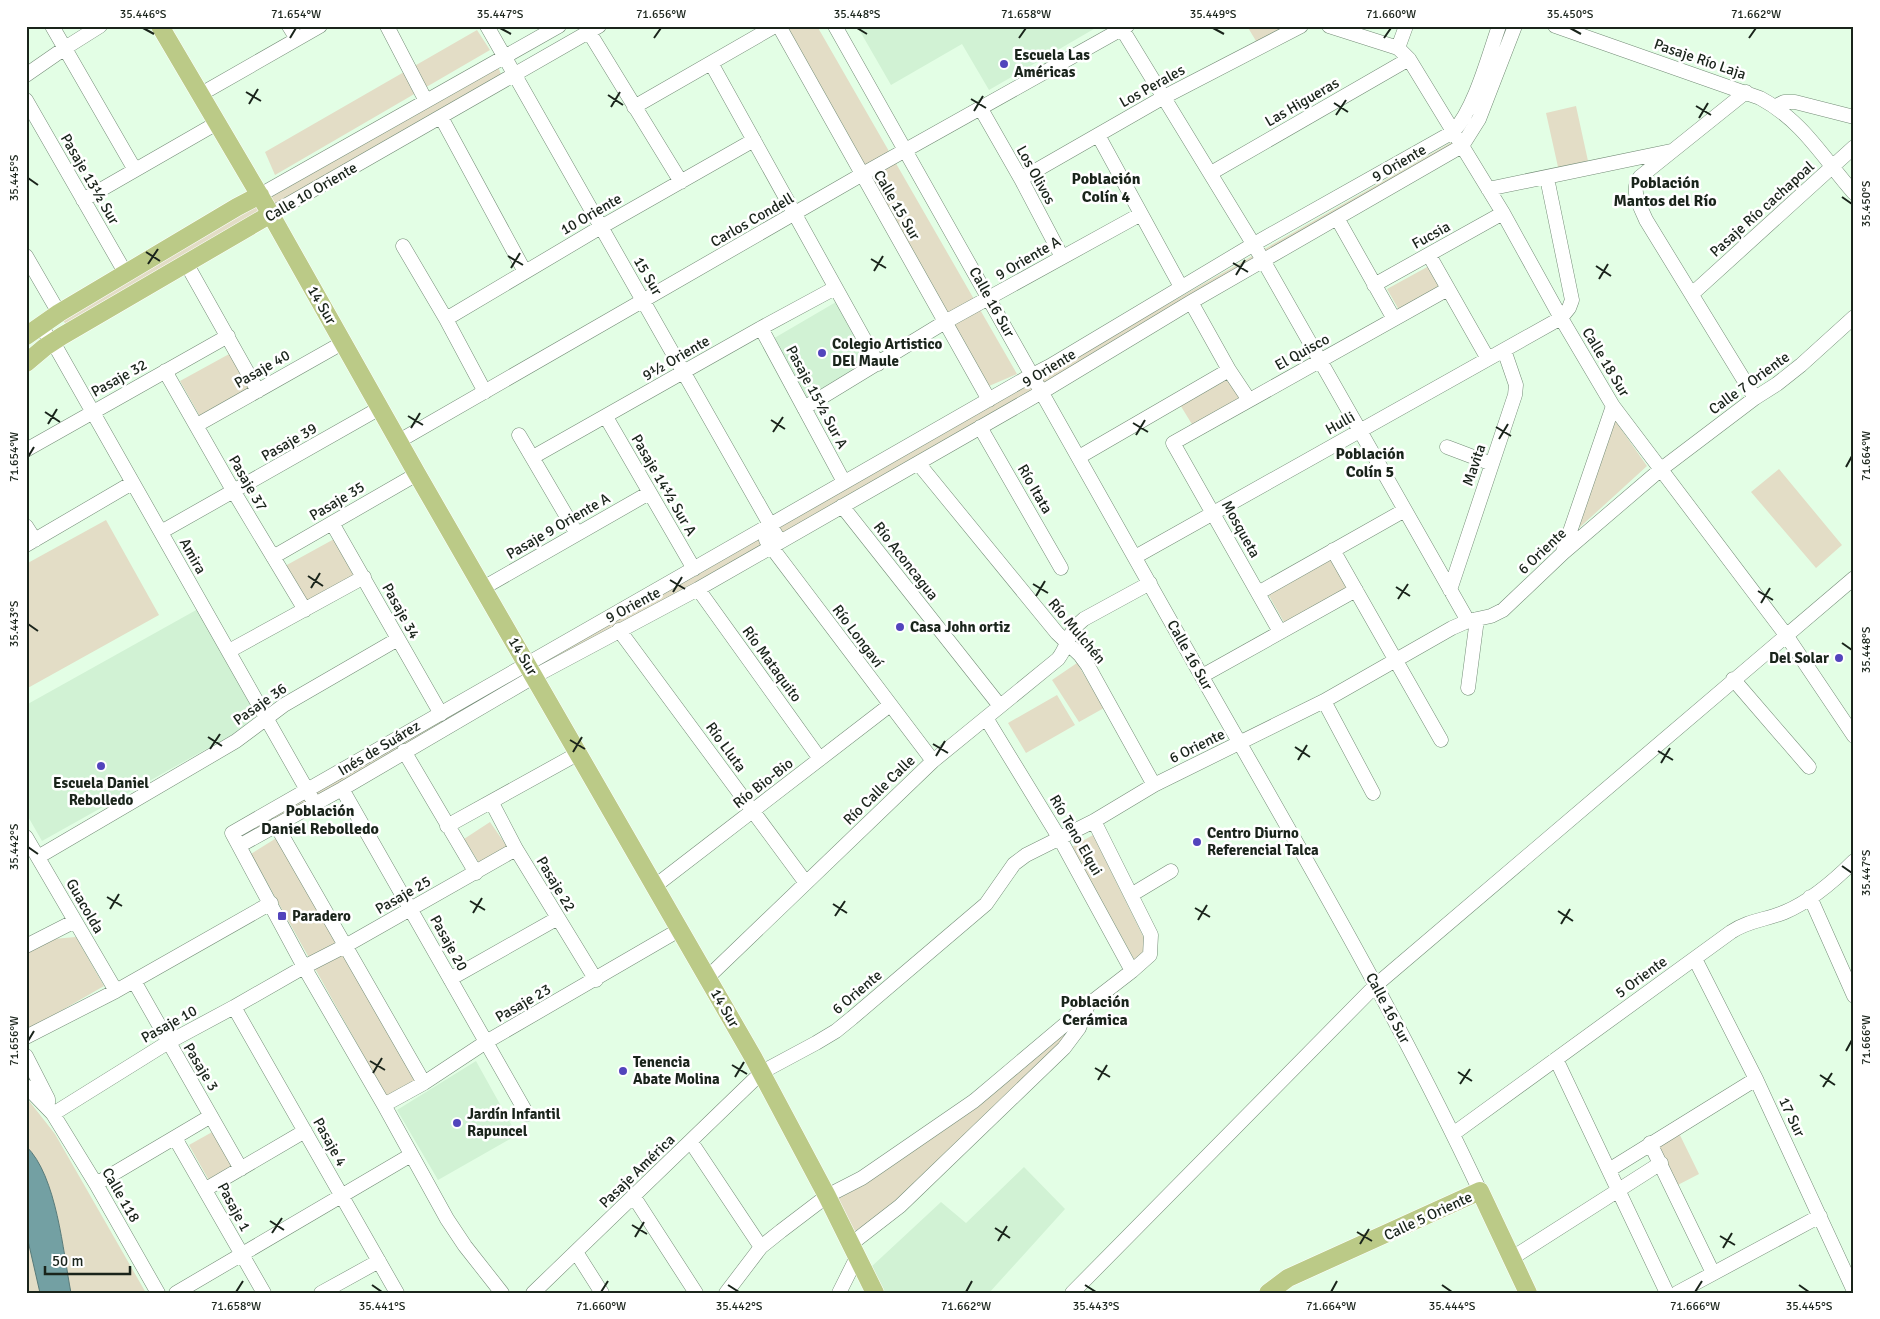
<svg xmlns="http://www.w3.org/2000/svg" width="1880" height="1319" font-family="Signika,sans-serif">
<rect width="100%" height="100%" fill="#e3fee5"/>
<path fill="#d1f2d4" d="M 857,26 L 1099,26 L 989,90 L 962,44 L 891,85 Z
M 836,302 L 874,366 L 809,404 L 771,340 Z
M 198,609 L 260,719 L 42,841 L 26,813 L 26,705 Z
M 476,1061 L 517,1135 L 438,1180 L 397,1110 Z
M 1024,1167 L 1065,1209 L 989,1293 L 882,1293 L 870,1268 L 941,1202 L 966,1223 Z"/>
<path fill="#e3ddc6" d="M 784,26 L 817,26 L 1017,374 L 989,386 Z
M 1247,26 L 1301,26 L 1259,46 Z
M 477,30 L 490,50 L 275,175 L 265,152 Z
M 497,64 L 502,77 L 70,329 L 60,317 Z
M 1576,106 L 1588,161 L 1558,167 L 1546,113 Z
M 1452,142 L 1457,151 L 242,847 L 236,836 Z
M 1429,266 L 1440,286 L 1399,310 L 1387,289 Z
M 231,353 L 254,394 L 203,422 L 180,381 Z
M 1229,375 L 1242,399 L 1193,426 L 1179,403 Z
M 1614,419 L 1647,466 L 1579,528 Z
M 1779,469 L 1842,545 L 1816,568 L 1751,492 Z
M 106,520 L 159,615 L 26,689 L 26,564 Z
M 336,538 L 359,579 L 308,607 L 285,566 Z
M 1333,557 L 1353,588 L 1285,624 L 1268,594 Z
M 1077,663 L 1104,708 L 1079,722 L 1052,680 Z
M 1057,695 L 1075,725 L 1026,753 L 1008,723 Z
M 490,822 L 508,848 L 481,866 L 464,839 Z
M 1093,835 L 1145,940 L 1145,955 L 1136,963 L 1072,847 Z
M 278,837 L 420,1085 L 389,1101 L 251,854 Z
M 76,937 L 104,986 L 26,1031 L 26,953 L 53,939 Z
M 1082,1013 L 1076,1028 L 898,1204 L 850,1234 L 833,1199 Z
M 26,1097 L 55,1134 L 146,1293 L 26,1293 Z
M 1676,1127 L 1699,1174 L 1672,1188 L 1650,1143 Z
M 214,1131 L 236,1170 L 211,1184 L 189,1145 Z"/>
<path fill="#73a0a3" stroke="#587b7a" d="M 26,1146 C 57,1176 63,1252 71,1293 L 40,1293 L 26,1232 Z"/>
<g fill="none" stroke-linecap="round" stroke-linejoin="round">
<defs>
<path id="minor" d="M 52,26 L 135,170
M 289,26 L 297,39
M 387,26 L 426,101
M 487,26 L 780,542
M 779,26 L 989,400
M 835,26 C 960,248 1085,469 1210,691 C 1304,856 1400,1020 1480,1191
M 1329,26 L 1398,48 L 1409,59 L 1503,213 L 1561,318 L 1613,406 L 1786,635 L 1854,736
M 1555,26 L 1760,98 C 1803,121 1823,158 1854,193
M 1122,29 L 1263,260 L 1468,621
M 589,32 L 681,182
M 1398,48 L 1406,26
M 711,63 L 878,364
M 26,75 L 65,48 L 100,26
M 1746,92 L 1640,177 C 1630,190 1640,206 1646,220 L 1755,398
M 201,94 L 320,26
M 26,100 L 126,274
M 1776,106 L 1784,102 L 1795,102 L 1854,117
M 634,107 L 775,26
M 981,109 L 1021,179 L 1062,257
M 441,117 L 525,272
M 1098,135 L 1181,287
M 1211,173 L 1409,59
M 1021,179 L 1164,97 L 1301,26
M 1488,189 L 1671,151
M 260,195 L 559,26
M 83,200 L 217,123
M 271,214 L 599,26
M 1337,218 L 1394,319
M 403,246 L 446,319 L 485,392
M 1429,255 L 1488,359
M 26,256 L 59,313
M 186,263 L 258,391
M 1374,285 L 1503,213
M 1692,294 L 1854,147
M 1191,302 L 1229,370 L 1249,400
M 446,319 L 601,227 L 754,140
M 39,326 L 53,342 L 311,797
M 761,328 L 844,482
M 165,371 L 234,492 L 305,610
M 804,408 L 945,322 L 1141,214
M 606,417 L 694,569
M 197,425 L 344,342
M 980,427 L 1061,568
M 519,435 L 577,534
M 399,441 L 861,175 L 1127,26
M 1447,447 L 1492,464
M 26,450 L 228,336
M 533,457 L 761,328 L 835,288
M 1079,457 L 1229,370
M 918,463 L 1057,633 L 1080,655 L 1088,666 L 1154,785
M 842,506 L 1000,706
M 332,523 L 441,714
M 26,526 L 35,540
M 161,532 L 380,408
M 766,540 L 933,761
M 26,545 L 132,483
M 1333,550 L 1441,740
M 1563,552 L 1613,406
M 273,557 L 417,474
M 1135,557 L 1561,318 L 1569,308 L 1572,300 L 1547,178
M 483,588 L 649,493
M 698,589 L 820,759
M 1450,590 L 1515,395 L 1516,385 L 1504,350
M 1258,593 L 1405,510
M 619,630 L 806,883
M 1280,632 L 1173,443 L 1448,289
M 229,651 L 364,577
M 1202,676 L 1356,590
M 1733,679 L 1809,767
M 1468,688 L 1477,619
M 1324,701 L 1373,793
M 986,718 L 1060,839 L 1132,971
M 404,751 L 476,873
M 342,789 L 527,1114
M 492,803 L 516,849 L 596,980
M 276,825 L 424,1083
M 447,826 L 579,753
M 26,837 L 116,991
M 239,846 L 342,789 L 535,676 L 698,589 L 1042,392 L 1191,302 L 1462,146 L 1479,119 L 1515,26
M 38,857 L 236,741 L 284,705 L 398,639
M 655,886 L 890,705
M 1131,895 L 1171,871
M 1810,897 L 1854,996
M 26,946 L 75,921
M 1695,959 L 1756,1079 L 1854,1291
M 707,978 L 933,761 L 1058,659 C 1070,643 1067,632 1084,619 L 1150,583
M 450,979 L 558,918
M 134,981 L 241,1169
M 234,1007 L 397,1293
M 26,1037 L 116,991 L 271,903
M 26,1056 L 48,1099 L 48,1103
M 1556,1059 L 1667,1293
M 26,1086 L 53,1114 L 96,1184 L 158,1293
M 384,1105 L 424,1083 L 486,1042 L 679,930
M 53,1114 L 167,1043 L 234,1007 L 304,967 L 347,945 L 516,849
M 1453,1134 L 1731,932 C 1749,920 1766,920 1785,912 C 1811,901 1834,881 1854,861
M 175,1138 L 264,1293
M 691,1142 L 761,1247
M 1650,1143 L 1713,1273
M 1609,1170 L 1756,1079
M 96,1184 L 211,1116
M 206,1189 L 305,1131
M 634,1197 L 696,1293
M 851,1244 L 900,1206 L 1064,1048 L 1079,1028 L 1088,1005
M 576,1252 L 602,1293
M 1512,1258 L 1661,1163
M 176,1293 L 411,1155
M 321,1293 L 379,1261
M 502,1293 L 465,1246 L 447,1219 L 384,1105 L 304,967 L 232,833 L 1023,380 L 1050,366 L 1254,244 L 1453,132 C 1475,108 1488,57 1499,26
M 533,1293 L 762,1072 L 816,1043 L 836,1031 L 852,1018 L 986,904 L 1014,864 L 1026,855 L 1094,821 L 1154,785 L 1324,701 L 1452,628 L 1468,621 L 1491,616 L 1503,610 L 1563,553 L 1660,470 L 1755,398 L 1777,384 L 1801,365 L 1854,317
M 726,1293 L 761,1247 L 781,1231 L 827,1196 L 862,1178 L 974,1101 L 1088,1005 L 1132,971 L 1150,955 L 1151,935 L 1094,821
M 839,1293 L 857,1257
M 1072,1293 L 1376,985 L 1854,578
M 1677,1293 L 1820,1216"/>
<path id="major" d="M 160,26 L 266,206 L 417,474 L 753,1057 L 827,1196 L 875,1293
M 26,336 L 59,313 L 237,207 L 260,195
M 26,363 L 45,347 L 62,336 L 271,214
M 1268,1293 L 1288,1278 L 1480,1191 L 1528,1293"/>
</defs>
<use href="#minor" stroke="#748c77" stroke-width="15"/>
<use href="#major" stroke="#fff" stroke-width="19"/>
<use href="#minor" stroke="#fff" stroke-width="14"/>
<use href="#major" stroke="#bbca87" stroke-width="18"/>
</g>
<path fill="none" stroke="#1a241b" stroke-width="2" d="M 143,28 L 154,34M 500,28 L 511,34M 857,28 L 867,34M 1213,28 L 1224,34M 1570,28 L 1581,34M 290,38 L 296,28M 654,38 L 661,28M 1019,38 L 1026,28M 1384,38 L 1391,28M 1749,38 L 1756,28M 246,92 L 261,101M 608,95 L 623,105M 971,99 L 986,108M 1334,103 L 1348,112M 249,104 L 258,89M 1696,106 L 1711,115M 611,107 L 620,92M 974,111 L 983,96M 1336,115 L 1346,100M 1699,118 L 1708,103M 28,178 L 38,185M 1842,197 L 1852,204M 146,252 L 160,261M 508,256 L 523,265M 871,259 L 886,268M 1233,263 L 1248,272M 148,264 L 158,249M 1596,266 L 1611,276M 511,268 L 520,253M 874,271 L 883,256M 1236,275 L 1245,260M 1599,279 L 1608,264M 45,412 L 60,422M 408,416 L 423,425M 771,420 L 785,429M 1133,423 L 1148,432M 48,424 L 57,409M 1496,427 L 1511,436M 411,428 L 420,413M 773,432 L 783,417M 1136,435 L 1145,420M 1499,439 L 1508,424M 28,457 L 34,447M 1846,467 L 1852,456M 308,576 L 323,586M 670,580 L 685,589M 1033,584 L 1048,593M 1396,587 L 1410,596M 311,588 L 320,573M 1758,591 L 1773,600M 673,592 L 682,577M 1036,596 L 1045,581M 1398,599 L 1408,584M 1761,603 L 1770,588M 28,624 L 38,631M 1842,643 L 1852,650M 208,737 L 222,746M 570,740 L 585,749M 933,744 L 948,753M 1295,747 L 1310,757M 210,749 L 220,734M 1658,751 L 1673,760M 573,752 L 582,737M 936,756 L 945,741M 1298,760 L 1307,745M 1661,763 L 1670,748M 28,847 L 38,854M 1842,866 L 1852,873M 107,897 L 122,906M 470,901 L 485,910M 833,904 L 847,913M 1195,908 L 1210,917M 110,909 L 119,894M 1558,911 L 1573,921M 473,913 L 482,898M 835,916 L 845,901M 1198,920 L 1207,905M 1561,924 L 1570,909M 28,1041 L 34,1031M 1846,1051 L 1852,1040M 370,1061 L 385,1070M 732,1065 L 747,1074M 1095,1068 L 1110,1077M 1458,1072 L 1472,1081M 373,1073 L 382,1058M 1820,1075 L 1835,1085M 735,1077 L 744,1062M 1098,1080 L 1107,1065M 1460,1084 L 1470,1069M 1823,1087 L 1832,1073M 270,1221 L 284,1230M 632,1225 L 647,1234M 995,1228 L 1010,1238M 1357,1232 L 1372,1241M 272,1233 L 282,1218M 1720,1236 L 1735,1245M 635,1237 L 644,1222M 998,1241 L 1007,1226M 1360,1244 L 1369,1229M 1723,1248 L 1732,1233M 372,1285 L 382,1292M 728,1285 L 739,1292M 1085,1285 L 1096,1292M 1442,1285 L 1452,1292M 1799,1285 L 1809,1292M 236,1292 L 243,1281M 601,1292 L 608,1281M 966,1292 L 972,1281M 1331,1292 L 1337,1281M 1695,1292 L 1702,1281"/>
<g fill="#5244bc" stroke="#fff" stroke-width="2">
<circle cx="1004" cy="64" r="5"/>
<circle cx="822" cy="353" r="5"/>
<circle cx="900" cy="627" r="5"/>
<circle cx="1839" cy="658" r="5"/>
<circle cx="101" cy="766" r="5"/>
<circle cx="1197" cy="842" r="5"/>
<rect x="277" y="911" width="10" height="10" rx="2.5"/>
<circle cx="623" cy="1071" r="5"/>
<circle cx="457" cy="1123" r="5"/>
</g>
<g text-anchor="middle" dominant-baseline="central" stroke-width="5" stroke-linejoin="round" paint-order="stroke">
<g font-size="15" font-weight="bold" fill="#1a241b" stroke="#fff" text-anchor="start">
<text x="1014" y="55">Escuela Las<tspan x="1014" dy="17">Américas</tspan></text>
<text x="832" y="344">Colegio Artistico<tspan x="832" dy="17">DEl Maule</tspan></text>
<text x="910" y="627">Casa John ortiz</text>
<text x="1829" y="658" text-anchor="end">Del Solar</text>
<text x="101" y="783" text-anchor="middle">Escuela Daniel<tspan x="101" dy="17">Rebolledo</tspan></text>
<text x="1207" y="833">Centro Diurno<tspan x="1207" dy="17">Referencial Talca</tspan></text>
<text x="292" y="916">Paradero</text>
<text x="633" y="1062">Tenencia<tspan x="633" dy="17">Abate Molina</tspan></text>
<text x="467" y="1114">Jardín Infantil<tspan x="467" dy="17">Rapuncel</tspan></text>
</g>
<g font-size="15" fill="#1a241b" stroke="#fff">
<text transform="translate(1700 59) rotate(19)">Pasaje Río Laja</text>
<text transform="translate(1152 86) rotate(-29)">Los Perales</text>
<text transform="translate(1302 102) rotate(-30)">Las Higueras</text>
<text transform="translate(1399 163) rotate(-30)">9 Oriente</text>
<text transform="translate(1036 175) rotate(61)">Los Olivos</text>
<text transform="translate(90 179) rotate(60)">Pasaje 13½ Sur</text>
<text transform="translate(311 192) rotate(-30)">Calle 10 Oriente</text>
<text transform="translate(897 205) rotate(60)">Calle 15 Sur</text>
<text transform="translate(1762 209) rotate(-42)">Pasaje Río cachapoal</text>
<text transform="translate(591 214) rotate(-30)">10 Oriente</text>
<text transform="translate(752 220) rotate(-30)">Carlos Condell</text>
<text transform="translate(1431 235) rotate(-29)">Fucsia</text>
<text transform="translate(1028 258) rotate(-30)">9 Oriente A</text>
<text transform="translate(648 276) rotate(60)">15 Sur</text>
<text transform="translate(992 302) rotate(61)">Calle 16 Sur</text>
<text transform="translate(322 305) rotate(60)">14 Sur</text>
<text transform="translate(1302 352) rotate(-29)">El Quisco</text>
<text transform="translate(676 358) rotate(-30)">9½ Oriente</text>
<text transform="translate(1606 362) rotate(59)">Calle 18 Sur</text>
<text transform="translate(1049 368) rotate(-31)">9 Oriente</text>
<text transform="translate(262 369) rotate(-30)">Pasaje 40</text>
<text transform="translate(119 378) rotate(-29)">Pasaje 32</text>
<text transform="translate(1749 383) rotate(-36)">Calle 7 Oriente</text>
<text transform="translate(817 397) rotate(62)">Pasaje 15½ Sur A</text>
<text transform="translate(1340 423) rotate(-29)">Hulli</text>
<text transform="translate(289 442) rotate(-30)">Pasaje 39</text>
<text transform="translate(1474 465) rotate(-71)">Mavita</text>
<text transform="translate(248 483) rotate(60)">Pasaje 37</text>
<text transform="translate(664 485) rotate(60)">Pasaje 14½ Sur A</text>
<text transform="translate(1035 489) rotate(60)">Río Itata</text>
<text transform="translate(337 501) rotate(-31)">Pasaje 35</text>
<text transform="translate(558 526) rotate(-30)">Pasaje 9 Oriente A</text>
<text transform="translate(1241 529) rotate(61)">Mosqueta</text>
<text transform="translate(1542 551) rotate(-43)">6 Oriente</text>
<text transform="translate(193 556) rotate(61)">Amira</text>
<text transform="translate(906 561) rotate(52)">Río Aconcagua</text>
<text transform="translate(633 605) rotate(-28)">9 Oriente</text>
<text transform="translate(401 611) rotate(61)">Pasaje 34</text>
<text transform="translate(1077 631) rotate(50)">Río Mulchén</text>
<text transform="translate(858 636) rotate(53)">Río Longaví</text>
<text transform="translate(1190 655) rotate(61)">Calle 16 Sur</text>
<text transform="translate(523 656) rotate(59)">14 Sur</text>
<text transform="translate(772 664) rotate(54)">Río Mataquito</text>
<text transform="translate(260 704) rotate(-35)">Pasaje 36</text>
<text transform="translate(1197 746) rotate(-26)">6 Oriente</text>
<text transform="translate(726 747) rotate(54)">Río Lluta</text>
<text transform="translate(379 748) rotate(-31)">Inés de Suárez</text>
<text transform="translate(763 783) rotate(-38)">Río Bio-Bio</text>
<text transform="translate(879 790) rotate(-44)">Río Calle Calle</text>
<text transform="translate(1076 835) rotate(60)">Río Teno Elqui</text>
<text transform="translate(556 884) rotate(59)">Pasaje 22</text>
<text transform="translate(403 895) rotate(-30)">Pasaje 25</text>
<text transform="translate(85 906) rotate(60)">Guacolda</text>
<text transform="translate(449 943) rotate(61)">Pasaje 20</text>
<text transform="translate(1641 977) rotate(-36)">5 Oriente</text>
<text transform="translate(857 992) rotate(-40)">6 Oriente</text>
<text transform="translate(523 1003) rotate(-30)">Pasaje 23</text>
<text transform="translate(725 1008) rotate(60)">14 Sur</text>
<text transform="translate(1388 1008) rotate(62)">Calle 16 Sur</text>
<text transform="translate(169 1024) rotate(-29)">Pasaje 10</text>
<text transform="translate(201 1067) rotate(59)">Pasaje 3</text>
<text transform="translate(1792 1117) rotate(65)">17 Sur</text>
<text transform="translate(330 1142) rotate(61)">Pasaje 4</text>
<text transform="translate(637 1171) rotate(-44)">Pasaje América</text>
<text transform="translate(121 1195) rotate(60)">Calle 118</text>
<text transform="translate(234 1207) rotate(62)">Pasaje 1</text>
<text transform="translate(1428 1216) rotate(-25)">Calle 5 Oriente</text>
</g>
<g font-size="16" font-weight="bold" fill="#1a241b" stroke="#fff">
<text x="1106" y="179">Población<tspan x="1106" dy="18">Colín 4</tspan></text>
<text x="1665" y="183">Población<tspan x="1665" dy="18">Mantos del Río</tspan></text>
<text x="1370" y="454">Población<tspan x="1370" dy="18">Colín 5</tspan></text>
<text x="320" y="811">Población<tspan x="320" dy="18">Daniel Rebolledo</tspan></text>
<text x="1095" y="1002">Población<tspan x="1095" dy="18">Cerámica</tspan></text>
</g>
</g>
<rect width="1880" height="1319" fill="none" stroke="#ffffff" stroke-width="55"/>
<path d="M45 1266v8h85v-8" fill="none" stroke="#1a241b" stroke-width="2.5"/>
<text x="52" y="1266" font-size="15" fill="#1a241b" stroke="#ffffff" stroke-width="4" paint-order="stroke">50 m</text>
<rect x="28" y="28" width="1824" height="1264" fill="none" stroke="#1a241b" stroke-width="2"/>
<g font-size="12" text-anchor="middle" fill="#1a241b">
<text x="143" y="18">35.446°S</text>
<text x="296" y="18">71.654°W</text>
<text x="500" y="18">35.447°S</text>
<text x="661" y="18">71.656°W</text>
<text x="857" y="18">35.448°S</text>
<text x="1026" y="18">71.658°W</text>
<text x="1213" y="18">35.449°S</text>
<text x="1391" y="18">71.660°W</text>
<text x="1570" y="18">35.450°S</text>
<text x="1756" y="18">71.662°W</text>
<text transform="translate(14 178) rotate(-90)" y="4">35.445°S</text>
<text transform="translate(1866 204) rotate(-90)" y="4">35.450°S</text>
<text transform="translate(1866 456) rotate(-90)" y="4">71.664°W</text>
<text transform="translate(14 457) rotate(-90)" y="4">71.654°W</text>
<text transform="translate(14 624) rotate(-90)" y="4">35.443°S</text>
<text transform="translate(1866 650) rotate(-90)" y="4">35.448°S</text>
<text transform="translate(14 847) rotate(-90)" y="4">35.442°S</text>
<text transform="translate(1866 873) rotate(-90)" y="4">35.447°S</text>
<text transform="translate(1866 1040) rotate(-90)" y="4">71.666°W</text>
<text transform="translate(14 1041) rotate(-90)" y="4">71.656°W</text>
<text x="236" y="1310">71.658°W</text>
<text x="382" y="1310">35.441°S</text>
<text x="601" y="1310">71.660°W</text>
<text x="739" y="1310">35.442°S</text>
<text x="966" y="1310">71.662°W</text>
<text x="1096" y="1310">35.443°S</text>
<text x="1331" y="1310">71.664°W</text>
<text x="1452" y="1310">35.444°S</text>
<text x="1695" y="1310">71.666°W</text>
<text x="1809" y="1310">35.445°S</text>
</g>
</svg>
